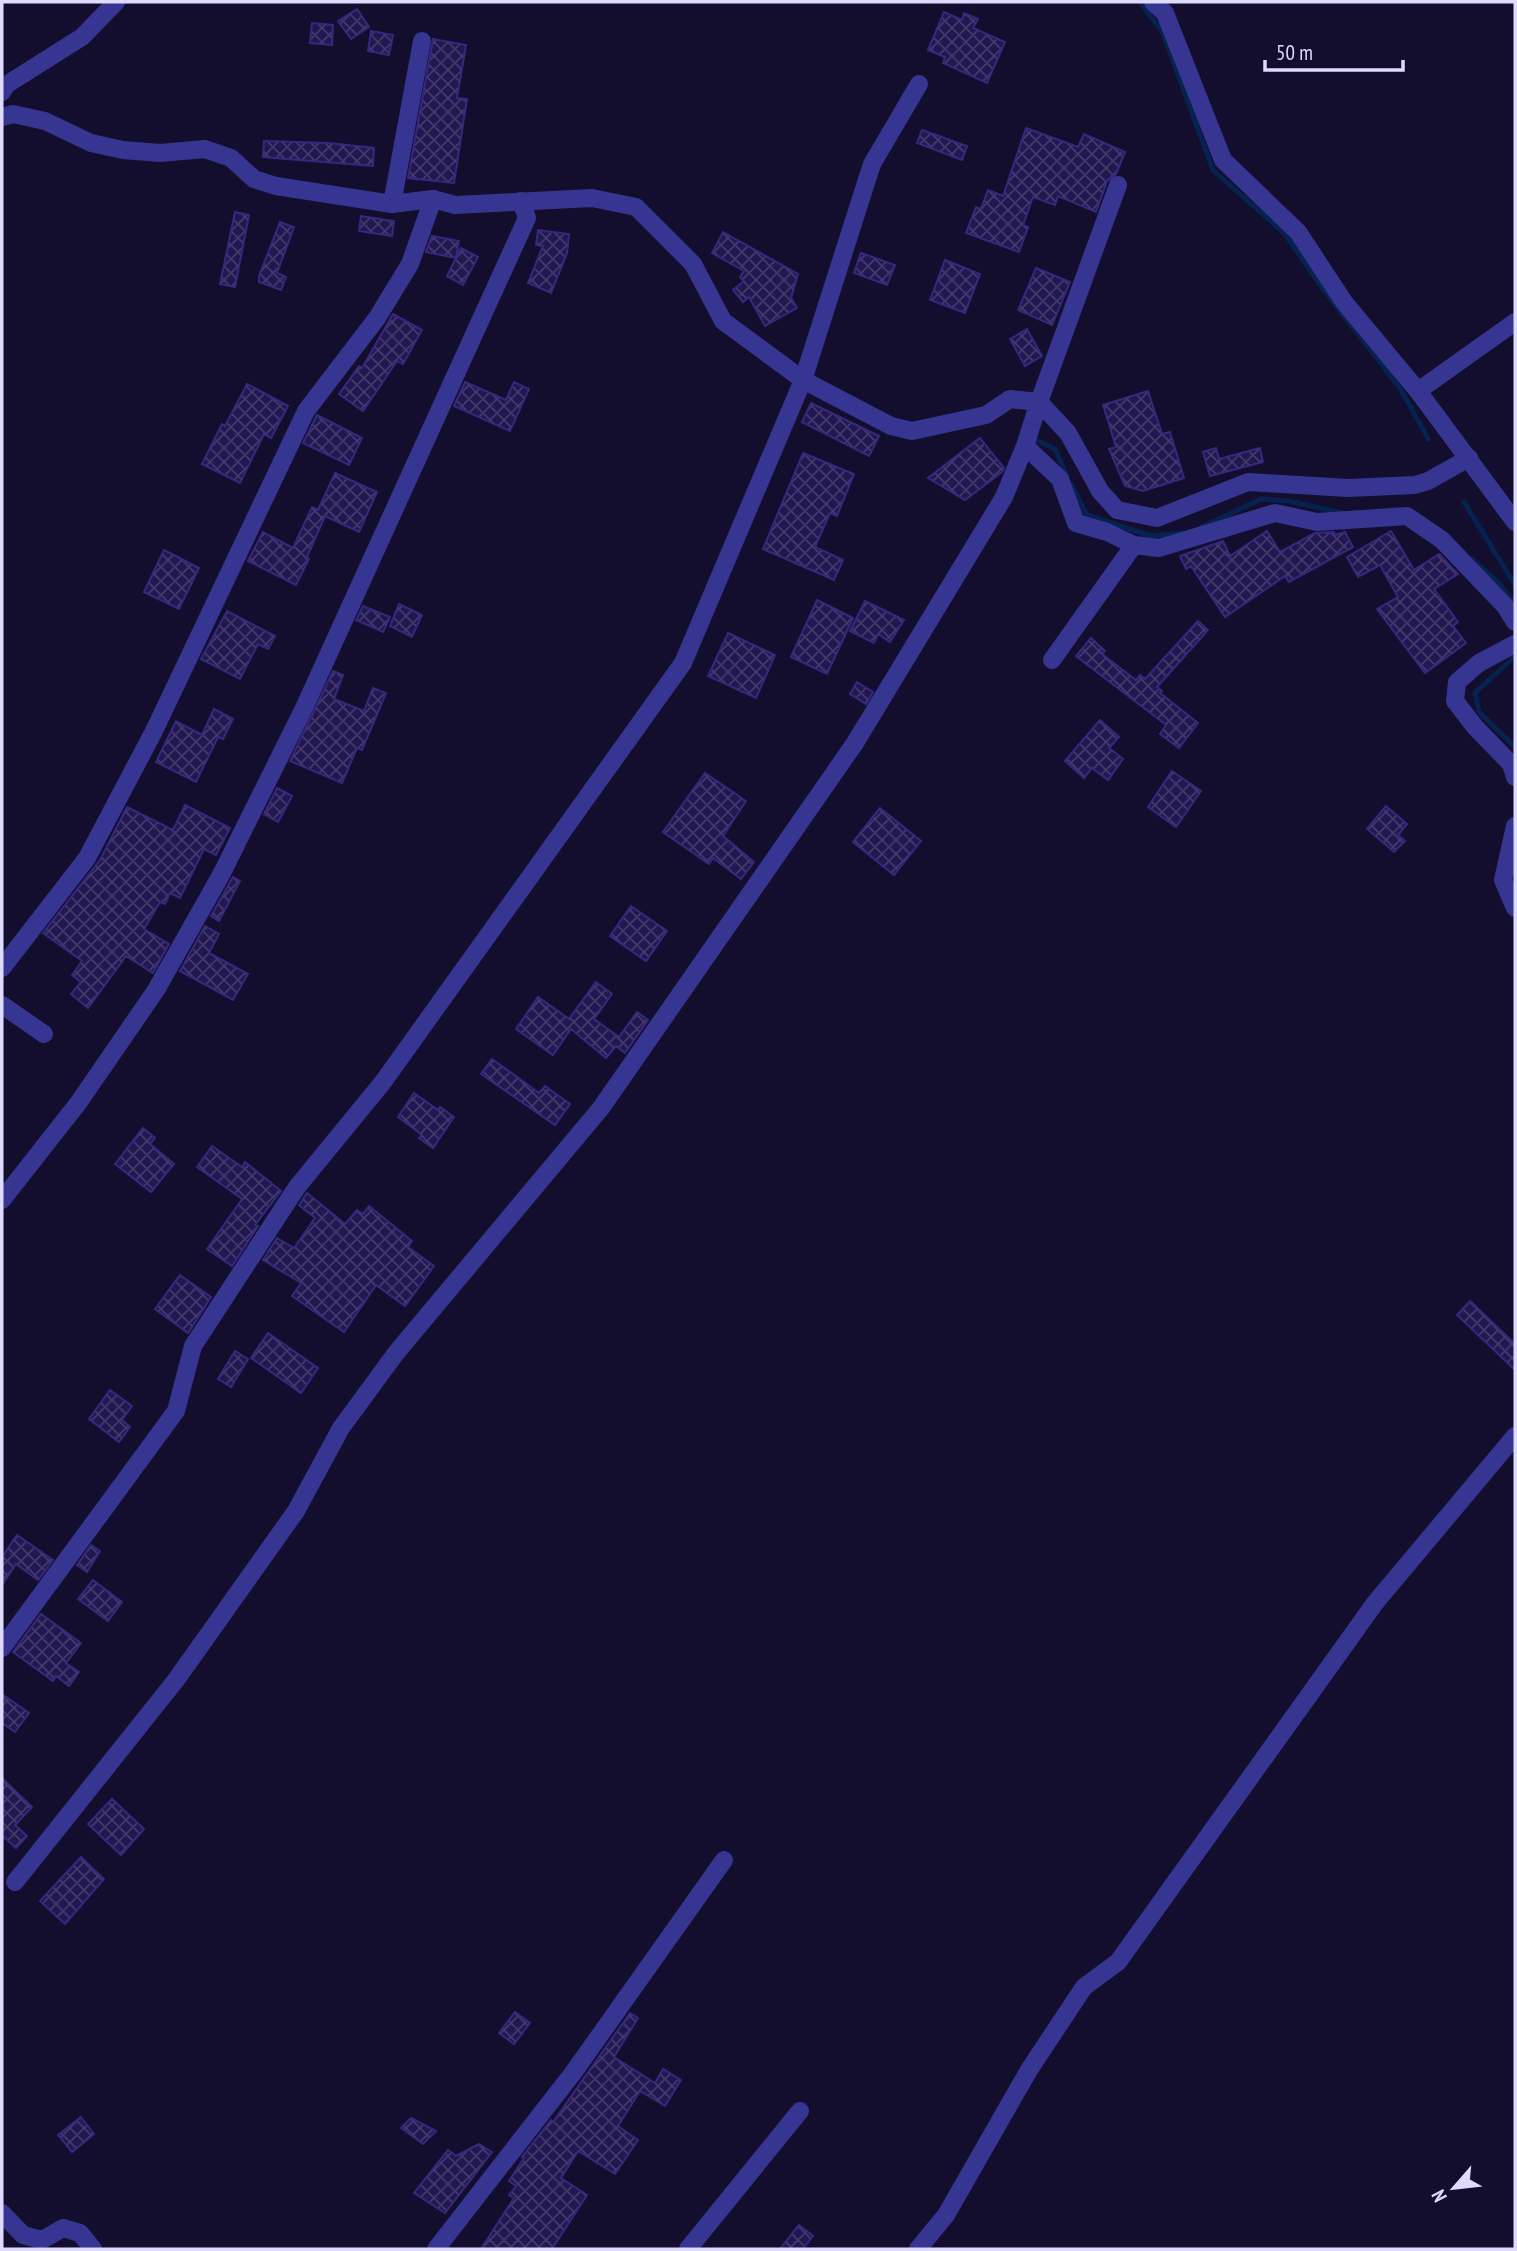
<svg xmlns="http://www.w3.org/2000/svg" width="1517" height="2251" font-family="'PT Sans Narrow',sans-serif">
<defs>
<pattern id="building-cross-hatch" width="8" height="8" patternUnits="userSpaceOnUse" patternTransform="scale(1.75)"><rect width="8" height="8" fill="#221851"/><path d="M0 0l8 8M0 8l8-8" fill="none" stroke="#42396b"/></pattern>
</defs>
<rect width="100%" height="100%" fill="#130e2d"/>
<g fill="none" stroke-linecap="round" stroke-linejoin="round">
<path stroke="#052250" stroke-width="5" d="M 1140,2 L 1162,31 L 1213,170 L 1285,234 L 1323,289 L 1400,388 L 1428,439
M 1030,437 L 1055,449 L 1067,476
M 1071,484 L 1087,515 L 1151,536 L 1183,533
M 1464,502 L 1515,585
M 1202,527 L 1261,499 L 1289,501 L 1342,513
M 1472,559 L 1498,582 L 1515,605
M 1515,656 L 1475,693 L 1479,712 L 1515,747"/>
</g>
<path fill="url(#building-cross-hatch)" stroke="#37287f" stroke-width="2" d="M 357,9 L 369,27 L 351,39 L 338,21 Z
M 944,12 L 962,20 L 964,13 L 978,19 L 973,28 L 1005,42 L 987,83 L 943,63 L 945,57 L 928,50 Z
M 312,23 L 333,25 L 332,45 L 310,43 Z
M 371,31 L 393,35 L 389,55 L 368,51 Z
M 433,39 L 466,45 L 457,98 L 467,99 L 454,183 L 408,178 Z
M 1026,128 L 1078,147 L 1084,134 L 1125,152 L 1116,174 L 1107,181 L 1096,212 L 1058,196 L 1055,205 L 1033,197 L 1023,225 L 1028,227 L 1019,252 L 966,233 L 976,207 L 981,209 L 988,190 L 1003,196 Z
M 922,130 L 967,146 L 962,160 L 917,143 Z
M 264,141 L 329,143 L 374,148 L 373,166 L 263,157 Z
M 235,212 L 249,215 L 235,287 L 220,284 Z
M 361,216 L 394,221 L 392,236 L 359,231 Z
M 280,222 L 294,227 L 277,273 L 286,277 L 281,290 L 259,282 L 259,276 Z
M 538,230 L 569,234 L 567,253 L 551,293 L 528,283 L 543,246 L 536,245 Z
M 723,232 L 798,274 L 791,298 L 797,308 L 765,326 L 749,297 L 743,302 L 733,290 L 744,281 L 740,277 L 744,271 L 712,253 Z
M 432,236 L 459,241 L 456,258 L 426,252 Z
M 461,248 L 478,257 L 463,285 L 447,276 Z
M 861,253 L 895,265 L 887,285 L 854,273 Z
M 945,260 L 980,274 L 965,313 L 930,300 Z
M 1036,268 L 1070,282 L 1052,325 L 1018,310 Z
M 393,314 L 422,330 L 403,364 L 397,361 L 363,411 L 339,394 L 359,366 L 362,368 Z
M 1027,329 L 1042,356 L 1025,366 L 1010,339 Z
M 465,382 L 506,400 L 514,382 L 529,389 L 510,431 L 454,406 Z
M 247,384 L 288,406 L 271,438 L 264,434 L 240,483 L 202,464 L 222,424 L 225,426 Z
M 1148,391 L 1162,434 L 1170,432 L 1184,478 L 1143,491 L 1125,486 L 1109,449 L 1116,447 L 1103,405 Z
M 811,403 L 879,436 L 869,456 L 802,422 Z
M 317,415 L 362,438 L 349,465 L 303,443 Z
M 980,438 L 1004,468 L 1002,472 L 965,500 L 928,478 Z
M 1216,448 L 1219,459 L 1260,448 L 1263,462 L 1210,476 L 1203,452 Z
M 803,453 L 854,474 L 837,516 L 830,513 L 815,547 L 843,560 L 834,580 L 763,549 Z
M 335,473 L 377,492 L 359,532 L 325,516 L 307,557 L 309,559 L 296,585 L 248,561 L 263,532 L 293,548 L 312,507 L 318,510 Z
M 1267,531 L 1280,552 L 1315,533 L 1334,532 L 1335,535 L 1345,532 L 1353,547 L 1289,582 L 1285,576 L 1225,617 L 1191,566 L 1186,569 L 1180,556 L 1223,541 L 1230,556 Z
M 1391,531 L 1414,570 L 1439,554 L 1458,574 L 1434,589 L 1458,622 L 1453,626 L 1466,643 L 1425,673 L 1377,609 L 1398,597 L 1380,565 L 1358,577 L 1347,557 Z
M 164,550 L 199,568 L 179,609 L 144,592 Z
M 817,600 L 853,618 L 827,674 L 791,657 Z
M 865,601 L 904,620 L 890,642 L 878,634 L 874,643 L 850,631 Z
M 399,604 L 422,615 L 412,637 L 390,626 Z
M 363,606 L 390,617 L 383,632 L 356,620 Z
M 227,611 L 275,636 L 268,649 L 258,644 L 240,679 L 201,659 Z
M 1198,621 L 1208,630 L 1157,687 L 1162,691 L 1160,693 L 1198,723 L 1179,748 L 1160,734 L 1166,725 L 1076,656 L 1091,638 L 1105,651 L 1102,654 L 1136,680 L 1140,675 L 1145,679 Z
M 728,633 L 775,655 L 756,698 L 708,676 Z
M 333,671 L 343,675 L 334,699 L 364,711 L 373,688 L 386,693 L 362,750 L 357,748 L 342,783 L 290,761 Z
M 857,682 L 873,692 L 866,704 L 850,694 Z
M 214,709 L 233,719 L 223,739 L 218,737 L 196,782 L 156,762 L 176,721 L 202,735 Z
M 1100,720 L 1119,737 L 1109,748 L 1123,759 L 1108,780 L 1092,768 L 1084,778 L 1065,761 Z
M 1172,771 L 1201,791 L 1176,827 L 1148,807 Z
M 705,773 L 746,801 L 723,836 L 754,862 L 741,879 L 713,858 L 709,864 L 663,832 Z
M 277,788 L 292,796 L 278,822 L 264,814 Z
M 185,805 L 230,828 L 216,855 L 204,849 L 180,898 L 170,893 L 165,904 L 160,902 L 144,929 L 169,944 L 153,973 L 126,956 L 88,1008 L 71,994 L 81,982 L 72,975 L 82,961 L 43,933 L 100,860 L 127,807 L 173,830 Z
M 1386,806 L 1407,824 L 1398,835 L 1405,841 L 1394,852 L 1367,829 Z
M 880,808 L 921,841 L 894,875 L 853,842 Z
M 233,877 L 240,881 L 219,921 L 211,916 Z
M 631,906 L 667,931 L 646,961 L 610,936 Z
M 205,926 L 219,934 L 209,953 L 248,974 L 233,1000 L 180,971 Z
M 596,982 L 612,994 L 594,1019 L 619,1037 L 637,1012 L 648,1020 L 625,1053 L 616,1046 L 606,1058 L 571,1029 L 553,1055 L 516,1029 L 538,997 L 569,1019 Z
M 492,1059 L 539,1093 L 545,1086 L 570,1104 L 555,1125 L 481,1074 Z
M 414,1093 L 438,1110 L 440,1107 L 454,1117 L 433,1148 L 419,1138 L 422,1135 L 398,1117 Z
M 143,1128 L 155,1138 L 150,1144 L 174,1164 L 151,1192 L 115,1164 Z
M 212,1146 L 242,1167 L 245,1162 L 281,1191 L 255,1225 L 258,1226 L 232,1266 L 207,1249 L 242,1199 L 197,1167 Z
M 307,1193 L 345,1224 L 357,1210 L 363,1214 L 369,1206 L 412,1241 L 408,1247 L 434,1266 L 405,1306 L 376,1285 L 344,1332 L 292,1296 L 301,1283 L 263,1260 L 277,1238 L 294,1248 L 315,1218 L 299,1205 Z
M 180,1275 L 211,1297 L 188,1333 L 155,1309 Z
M 1470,1301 L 1515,1344 L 1515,1370 L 1457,1315 Z
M 268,1333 L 318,1368 L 301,1393 L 251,1358 Z
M 235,1351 L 248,1359 L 231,1387 L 218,1379 Z
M 110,1390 L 132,1406 L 122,1420 L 130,1427 L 119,1442 L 89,1419 Z
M 17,1535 L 53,1560 L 38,1580 L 16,1564 L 2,1585 L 2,1557 Z
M 91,1545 L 100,1551 L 87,1572 L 77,1565 Z
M 93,1580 L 122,1602 L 108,1621 L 78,1599 Z
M 41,1614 L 81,1643 L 66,1663 L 79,1672 L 69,1686 L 56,1676 L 53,1681 L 13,1652 Z
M 2,1694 L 29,1713 L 15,1732 L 2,1723 Z
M 2,1778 L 32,1807 L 15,1825 L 27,1836 L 16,1848 L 4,1837 L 2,1840 Z
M 112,1799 L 144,1829 L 121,1855 L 88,1824 Z
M 81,1857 L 104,1879 L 65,1924 L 40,1901 Z
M 515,2012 L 530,2023 L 514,2044 L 499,2033 Z
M 630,2013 L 638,2018 L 614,2057 L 655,2083 L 663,2069 L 681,2080 L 665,2106 L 640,2091 L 618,2126 L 638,2140 L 615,2174 L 578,2151 L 561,2178 L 587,2195 L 552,2249 L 481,2249 L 514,2198 L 509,2195 L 516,2186 L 509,2181 L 524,2158 L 522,2157 L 551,2120 L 553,2122 Z
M 81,2117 L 94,2134 L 72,2152 L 58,2135 Z
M 411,2118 L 436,2131 L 423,2144 L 401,2128 Z
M 479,2144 L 492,2152 L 445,2213 L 414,2193 L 448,2150 L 456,2156 Z
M 799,2225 L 813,2236 L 803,2249 L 780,2249 Z"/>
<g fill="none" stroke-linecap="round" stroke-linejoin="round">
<path stroke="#363591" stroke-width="18" d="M 392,204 L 422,41
M 1418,391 L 1515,322
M 1025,446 L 1060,479 L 1076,523 L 1107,532 L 1134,545 L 1159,548 L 1275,513 L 1317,522 L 1407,516 L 1442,540 L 1505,606 L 1515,622
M 1515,644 L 1479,663 L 1457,682 L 1455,701 L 1475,727 L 1511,764 L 1515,777
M 1052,660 L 1134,545
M 1515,826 L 1503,880 L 1515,908
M 2,968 L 87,858 L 154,731 L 306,411 L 377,318 L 410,264 L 433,199
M 2,1005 L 44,1034
M 2,1200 L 79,1102 L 156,990 L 221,875 L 304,708 L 527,218 L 521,201
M 2,1648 L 176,1411 L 193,1346 L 297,1187 L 383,1082 L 683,663 L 803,380 L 872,164 L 919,84
M 15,1882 L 176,1680 L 296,1511 L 341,1428 L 396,1353 L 601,1108 L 855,743 L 1004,497 L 1025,446 L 1039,402 L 1118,185
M 2,2213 L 23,2235 L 42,2240 L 63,2228 L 80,2233 L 93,2249
M 436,2249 L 573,2073 L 724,1860
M 688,2249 L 800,2111
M 918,2249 L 946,2215 L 1029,2070 L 1084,1987 L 1118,1962 L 1375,1603 L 1515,1436"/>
<path stroke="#363591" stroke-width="18" d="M 1153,2 L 1165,13 L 1223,160 L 1298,232 L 1344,302 L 1418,391 L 1515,522
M 2,92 L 6,85 L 82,37 L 116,2
M 2,117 L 13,114 L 45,121 L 91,143 L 123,150 L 160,153 L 205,149 L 231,158 L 254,179 L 276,186 L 392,204 L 433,199 L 455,205 L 592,198 L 636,207 L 693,264 L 723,321 L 803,380 L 891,426 L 912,431 L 986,415 L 1010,399 L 1039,402 L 1068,433 L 1100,491 L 1117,510 L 1157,518 L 1248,482 L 1348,488 L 1415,485 L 1428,481 L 1469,458"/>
</g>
<rect width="1517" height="2251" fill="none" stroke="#dedbff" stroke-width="7"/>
<g transform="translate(1454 2188) rotate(242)" stroke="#130e2d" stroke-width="5" paint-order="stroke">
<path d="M0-5L12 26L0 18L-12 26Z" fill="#dedbff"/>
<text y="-10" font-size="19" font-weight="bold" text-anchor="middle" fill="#dedbff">N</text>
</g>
<path d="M1265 60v10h138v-10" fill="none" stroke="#dedbff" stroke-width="3.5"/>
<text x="1276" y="60" font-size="21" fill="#dedbff" stroke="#130e2d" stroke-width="5" paint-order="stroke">50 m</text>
</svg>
